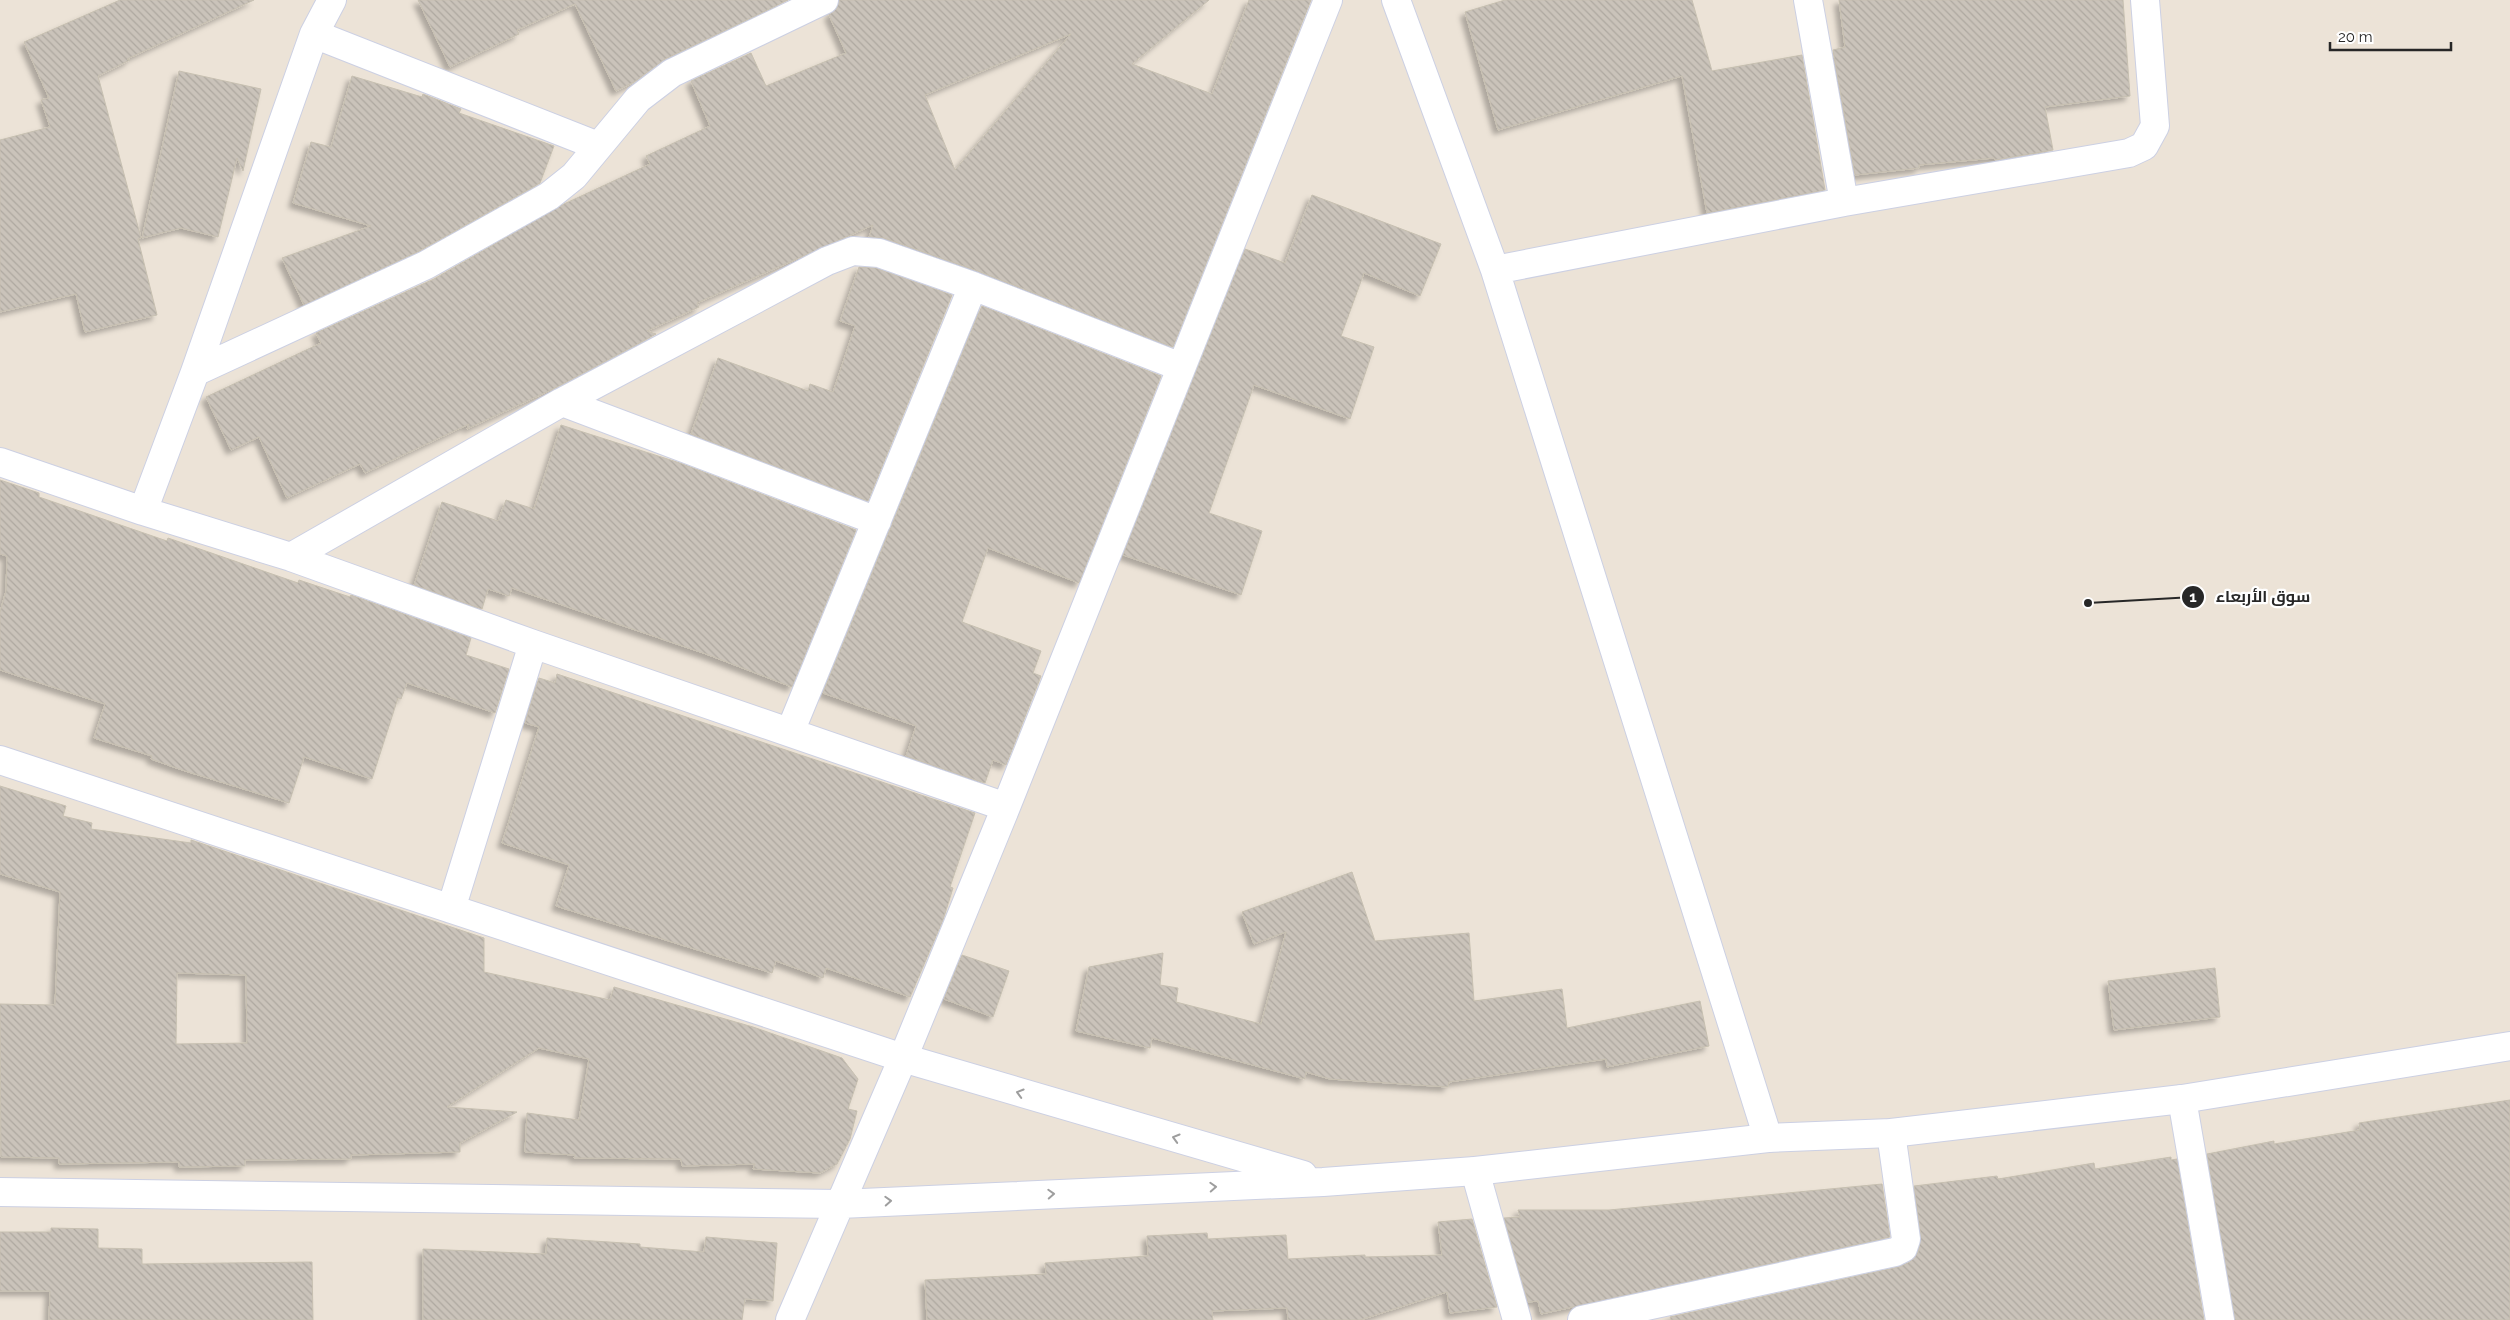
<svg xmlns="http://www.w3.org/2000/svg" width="2510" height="1320" font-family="Raleway,Cairo,sans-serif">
<defs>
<pattern id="building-back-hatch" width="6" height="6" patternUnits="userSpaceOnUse" patternTransform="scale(1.25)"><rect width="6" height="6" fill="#cac3ba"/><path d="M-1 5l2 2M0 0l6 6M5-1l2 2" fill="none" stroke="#aea8a0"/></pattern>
<filter id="shadow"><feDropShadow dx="-4.5" dy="4.5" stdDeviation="2.5" flood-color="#0004"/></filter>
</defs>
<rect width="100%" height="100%" fill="#ece3d7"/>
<path fill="url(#building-back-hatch)" stroke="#c7c0b1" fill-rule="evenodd" filter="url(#shadow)" d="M 120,0 L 254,0 L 127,59 L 130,60 L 98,76 L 141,238 L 138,239 L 157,315 L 85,332 L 76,294 L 0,312 L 0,140 L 50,127 L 41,100 L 49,98 L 24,42 Z
M 418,0 L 788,0 L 665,59 L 634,82 L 616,91 L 575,4 L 517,30 L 519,34 L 450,67 Z
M 839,0 L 1209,0 L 1132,64 L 1212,94 L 1249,0 L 1311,0 L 1173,347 L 978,271 L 884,238 L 869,237 L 873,225 L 697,303 L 699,307 L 647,331 L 656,334 L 557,387 L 467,429 L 469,424 L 365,473 L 360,464 L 287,498 L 259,437 L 231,450 L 206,397 L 321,343 L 316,333 L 434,279 L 564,204 L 650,164 L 646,156 L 710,126 L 691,81 L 751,53 L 766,86 L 846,53 L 829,15 L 837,8 ZM 1071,34 L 955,170 L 925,95 Z
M 1505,0 L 1692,0 L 1712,71 L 1802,55 L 1825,190 L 1707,213 L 1682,76 L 1498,130 L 1465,12 Z
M 1839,0 L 2123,0 L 2130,96 L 2045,107 L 2053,150 L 1995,160 L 1994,158 L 1919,165 L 1919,168 L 1855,175 L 1833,50 L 1845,47 Z
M 179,71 L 261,89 L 243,171 L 237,158 L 218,237 L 181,228 L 142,238 Z
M 352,76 L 422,97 L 423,94 L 461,109 L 459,113 L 554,146 L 540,183 L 419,251 L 304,305 L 282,258 L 371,226 L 293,203 L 311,142 L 331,147 Z
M 1312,195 L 1441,244 L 1420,296 L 1364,273 L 1341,336 L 1374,347 L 1350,419 L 1254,385 L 1209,513 L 1262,531 L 1241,595 L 1123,555 L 1245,249 L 1285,263 Z
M 859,267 L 876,268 L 952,295 L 868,501 L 691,434 L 718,358 L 808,391 L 810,384 L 833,392 L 855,326 L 840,321 Z
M 982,306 L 1161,376 L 1079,583 L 988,548 L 962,622 L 1041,651 L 1033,673 L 1041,676 L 1006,765 L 993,760 L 985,783 L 906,756 L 916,726 L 823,693 Z
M 561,425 L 680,463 L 856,530 L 792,687 L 706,654 L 512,588 L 509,596 L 488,589 L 482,609 L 414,585 L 442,502 L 498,521 L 506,500 L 534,509 Z
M 0,480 L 39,493 L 39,497 L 167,541 L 168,538 L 298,583 L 299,580 L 350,597 L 351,595 L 471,638 L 466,655 L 509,669 L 495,713 L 407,683 L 401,699 L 398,698 L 372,779 L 304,757 L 289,803 L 182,770 L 151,759 L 152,756 L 94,738 L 105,704 L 0,670 L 0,612 L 6,591 L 7,556 L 0,554 Z
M 557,674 L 975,813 L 950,887 L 953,888 L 943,920 L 910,997 L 826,968 L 823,978 L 776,961 L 772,973 L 556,906 L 569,865 L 502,843 L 539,727 L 525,723 L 539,678 L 555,683 Z
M 0,786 L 66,806 L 63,816 L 92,823 L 91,829 L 191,843 L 191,840 L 484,938 L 484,972 L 610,1000 L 614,987 L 753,1027 L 842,1058 L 858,1079 L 848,1109 L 857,1111 L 850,1139 L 837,1164 L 820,1173 L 753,1169 L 755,1164 L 682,1166 L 681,1159 L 574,1158 L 575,1155 L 525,1152 L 527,1113 L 579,1120 L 589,1059 L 539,1048 L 447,1107 L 517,1112 L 460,1143 L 460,1152 L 351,1155 L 351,1159 L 245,1160 L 245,1166 L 179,1167 L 179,1162 L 59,1164 L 59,1158 L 1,1157 L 0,1004 L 55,1005 L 60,892 L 0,874 ZM 177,973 L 246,975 L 247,1043 L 176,1044 Z
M 1352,872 L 1375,941 L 1469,933 L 1474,1001 L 1562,989 L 1567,1028 L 1700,1001 L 1709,1046 L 1607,1067 L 1606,1059 L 1449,1082 L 1448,1087 L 1330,1079 L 1306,1072 L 1305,1079 L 1152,1038 L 1150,1048 L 1076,1031 L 1089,967 L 1163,953 L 1160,985 L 1178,988 L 1176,1002 L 1261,1024 L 1286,932 L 1254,944 L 1242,912 Z
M 962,955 L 1009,971 L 993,1017 L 944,999 Z
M 2215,968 L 2220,1017 L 2114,1030 L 2108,981 Z
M 2510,1100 L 2510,1320 L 2235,1320 L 2207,1154 L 2274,1141 L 2274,1144 L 2360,1130 L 2359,1123 Z
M 2171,1157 L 2171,1160 L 2177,1159 L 2204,1320 L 1671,1320 L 1670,1317 L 1898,1267 L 1910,1262 L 1918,1253 L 1921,1237 L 1914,1186 L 1997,1176 L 1998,1179 L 2094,1163 L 2095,1169 Z
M 1882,1184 L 1890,1237 L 1541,1314 L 1538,1301 L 1528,1302 L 1504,1218 L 1520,1217 L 1518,1210 L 1609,1210 Z
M 1472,1219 L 1497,1307 L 1450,1313 L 1447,1292 L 1360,1320 L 1288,1320 L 1287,1308 L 1212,1311 L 1213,1320 L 927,1320 L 925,1280 L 1046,1274 L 1045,1263 L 1148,1256 L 1147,1236 L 1207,1233 L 1208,1239 L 1286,1235 L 1288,1259 L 1365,1255 L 1365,1257 L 1442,1255 L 1438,1222 Z
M 51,1228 L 98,1229 L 98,1248 L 142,1249 L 142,1264 L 312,1262 L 313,1320 L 49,1320 L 50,1291 L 0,1291 L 0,1232 L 51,1232 Z
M 706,1237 L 777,1243 L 773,1301 L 745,1299 L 742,1320 L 423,1320 L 423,1249 L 546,1254 L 547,1238 L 640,1244 L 640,1247 L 704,1252 Z"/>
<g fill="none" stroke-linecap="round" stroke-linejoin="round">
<defs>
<path id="street" d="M 1396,0 L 1495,270 L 1768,1138
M 1808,0 L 1844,202
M 314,34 L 598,146
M 1495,270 L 1844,202 L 2129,153 L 2144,146 L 2155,126 L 2145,0
M 195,372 L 426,265 L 549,196 L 574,176 L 638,99 L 672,73 L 824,0
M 562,402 L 877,521
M 0,462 L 143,511 L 291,557 L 533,644 L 1006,807
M 143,511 L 195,372 L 314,34 L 332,0
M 291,557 L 562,402 L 827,261 L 853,251 L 879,253 L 973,286 L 1181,367
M 790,732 L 973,286
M 0,760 L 903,1058 L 1006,807 L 1328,0
M 451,909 L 533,644
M 2182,1099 L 2220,1320
M 1475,1171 L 1517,1320
M 1582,1320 L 1895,1252 L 1903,1248 L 1906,1239 L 1891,1133"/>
<path id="secondary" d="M 0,1192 L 840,1204 L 1323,1182 L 1475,1171 L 1768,1138 L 1891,1133 L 2182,1099 L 2510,1046
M 790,1320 L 903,1058 L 1303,1175"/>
</defs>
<use href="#street" stroke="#ccd0e3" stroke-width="30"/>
<use href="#secondary" stroke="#ccd0e3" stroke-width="30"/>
<use href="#street" stroke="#fff" stroke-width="28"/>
<use href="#secondary" stroke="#fff" stroke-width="28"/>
</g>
<defs><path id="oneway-chevron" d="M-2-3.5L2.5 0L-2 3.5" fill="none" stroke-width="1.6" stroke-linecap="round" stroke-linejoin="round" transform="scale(1.25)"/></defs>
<g stroke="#9e9e9e">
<use href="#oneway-chevron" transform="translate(1020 1093) rotate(-164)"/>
<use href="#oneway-chevron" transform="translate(1176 1138) rotate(-164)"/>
<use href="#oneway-chevron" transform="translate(1213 1187) rotate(-3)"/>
<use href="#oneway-chevron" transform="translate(1051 1194) rotate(-3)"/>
<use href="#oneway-chevron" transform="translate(888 1201) rotate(-3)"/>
</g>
<path fill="none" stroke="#272727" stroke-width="2" d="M2088 603L2193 597"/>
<g fill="#272727" stroke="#fff" stroke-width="2">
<circle cx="2088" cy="603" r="5"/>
<circle cx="2193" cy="597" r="12"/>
</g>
<g font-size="15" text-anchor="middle" font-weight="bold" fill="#fff">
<text x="2193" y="602">1</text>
</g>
<g font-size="16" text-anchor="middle" font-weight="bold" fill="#272727" stroke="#fff" stroke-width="4.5" stroke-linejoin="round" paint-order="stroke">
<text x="2263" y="602">سوق الأربعاء</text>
</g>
<path d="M2330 42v8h121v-8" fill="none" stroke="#272727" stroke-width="2.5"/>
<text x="2338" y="42" font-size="15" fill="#272727" stroke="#ffffff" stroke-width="4" paint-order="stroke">20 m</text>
</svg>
